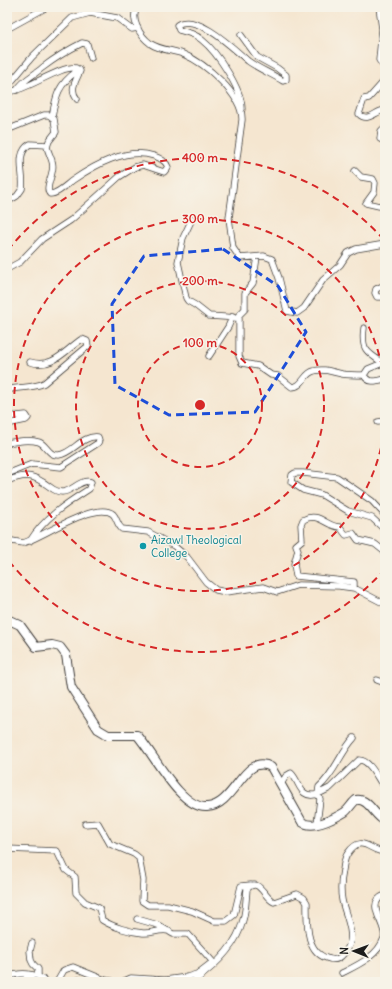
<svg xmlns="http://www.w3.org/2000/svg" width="392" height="989" font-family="Delius,sans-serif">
<rect width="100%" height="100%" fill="#f7f3e8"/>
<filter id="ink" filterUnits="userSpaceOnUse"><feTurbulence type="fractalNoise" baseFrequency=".025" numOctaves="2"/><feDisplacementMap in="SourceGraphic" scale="8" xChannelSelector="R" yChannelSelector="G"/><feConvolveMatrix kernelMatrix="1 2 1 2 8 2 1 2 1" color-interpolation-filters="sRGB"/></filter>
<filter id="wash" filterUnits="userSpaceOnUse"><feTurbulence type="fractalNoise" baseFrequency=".012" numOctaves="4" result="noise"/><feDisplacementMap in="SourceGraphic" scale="16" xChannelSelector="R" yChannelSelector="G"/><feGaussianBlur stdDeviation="0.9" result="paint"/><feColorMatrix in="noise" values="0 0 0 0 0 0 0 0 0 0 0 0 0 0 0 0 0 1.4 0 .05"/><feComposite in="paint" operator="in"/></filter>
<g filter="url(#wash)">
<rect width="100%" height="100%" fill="#f5e6d0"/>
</g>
<g filter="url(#ink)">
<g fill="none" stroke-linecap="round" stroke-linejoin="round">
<defs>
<path id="minor" d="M 137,7 C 130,20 140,36 151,44 C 160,50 173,50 183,54 C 205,63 243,95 242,120 L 229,218 L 233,248 L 240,258 L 264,256 L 272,259 L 279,278 L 287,311 L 297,313 L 304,308 L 323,280 L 340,265 L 348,253 L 356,249 L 385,244
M 379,7 L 382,29 L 379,60 L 385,68
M 7,29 L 47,7
M 241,35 L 257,57 L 277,68 L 286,75 L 286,80 L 283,81 C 272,74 259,69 248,61 C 234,49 197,12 177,25 L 179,30 C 187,32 196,34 202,40 C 217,52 242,89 242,109
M 385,80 L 369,98 L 364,99 L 359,114 C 368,123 375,111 385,110
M 7,87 L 32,57 L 72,18 L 90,13 L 117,18 L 132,29 L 138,28
M 17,90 C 24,79 33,76 42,68 C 55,58 68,50 82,43 L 87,44 L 91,58
M 7,91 C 22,94 60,65 76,68 L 77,71 C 58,85 56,95 52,117
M 77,99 C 69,89 76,81 80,71 L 79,69
M 385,127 L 381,131 L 380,139 L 385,141
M 7,130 L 44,115 L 49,115 L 54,119 L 56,132 L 49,141 L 47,147 C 49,156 55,162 52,172 C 51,179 45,189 50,194 C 58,194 66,185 73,180 C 95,165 126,147 154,156 C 160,158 166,161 168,167 L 164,172 L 143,165 L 135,167 L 119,177 L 71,220 L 42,239 L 20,262 L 7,269
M 355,171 L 361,177 L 373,179 L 375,183 L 374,192 L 366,203 L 379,206 L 385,205
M 7,202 L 17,196 L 22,189 C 25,174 14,154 30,144 L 47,145
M 192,219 L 183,238 L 178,262 L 186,298 L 188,301 L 195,305 L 209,316 L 239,318 L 239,356 L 242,363 L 258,366 L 271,375 L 278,376 L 292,387 C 303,387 304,373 314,371 C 324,368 332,372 342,374 C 349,375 357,375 364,375
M 385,285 L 376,289 L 375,293 L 377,297 L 385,297
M 238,316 L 245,309 L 245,293 L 253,283 L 257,257
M 364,328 C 361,349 366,352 383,363
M 209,356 L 228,327 L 233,316
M 385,362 L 368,369 L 364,375 C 368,384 377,381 385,379
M 7,390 C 19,386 32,389 44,383 L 88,346 L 87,341 L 82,339 C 64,351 53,369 30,362
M 7,417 L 26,415 L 28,418 L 26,420 L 7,424
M 378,422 L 385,421
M 7,443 C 16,441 30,439 39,442 C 47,445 48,456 59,455 C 73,453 82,435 98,437 L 99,440 L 98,443 L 61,467 L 32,464 L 7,474
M 7,481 C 27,473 34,475 50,487 C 54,490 57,492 62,492 C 72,492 81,478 91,482 L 89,489 C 67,503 44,518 30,541
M 385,515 L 372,501 L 337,477 L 303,473 L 295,473 L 292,475 L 291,482 L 303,490 L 322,495 L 348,511 L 372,518 L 385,530
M 7,540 L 23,543 C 41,538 96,500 113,514 C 117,518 117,525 122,529 L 148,532 L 174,546 L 187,557 L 206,582 L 216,590 L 226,592 L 263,587 L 277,592 L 298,585 L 339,586 L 354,588 L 385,604
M 354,588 L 354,582 L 296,576 L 294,564 L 298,550 L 296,545 L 302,540 L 301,525 L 303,520 C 319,511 326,527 340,527 L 346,535 L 353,533 L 358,540 L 375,544 L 385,552
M 377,680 L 385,683
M 281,784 L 286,776 L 291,773 C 300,781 299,800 318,794 L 319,787 C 335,773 340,753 354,738
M 85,824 L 98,823 L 110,844 L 134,854 L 139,858 L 143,880 L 142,901 L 148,905 L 168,905 L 192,911 L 214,921 L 226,921 L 234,915 L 241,886 L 251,885
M 317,824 L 320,799 L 318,794 L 330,788 L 359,760 C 369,760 376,775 381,783 L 385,783
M 7,849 L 57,851 L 66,870 L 75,877 L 76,893 L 85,902 L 99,908 L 102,920 C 113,927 130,932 143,933 C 152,934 158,929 169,931
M 137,919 L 158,925 L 173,934 L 188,934 L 213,962
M 32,943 L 30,951 L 31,960 L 33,964 L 38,969 L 38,976
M 342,973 C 358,965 378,956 384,938 C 388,926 363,903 385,895
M 7,977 C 19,972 37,972 46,982
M 18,982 L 33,976
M 57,982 L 64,970 L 73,967 L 105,980 L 117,982
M 71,982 L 79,980 L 82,982
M 122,982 L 131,978 L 165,980 L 187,977 L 197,974 L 210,964
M 193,982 C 214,967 237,945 243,920 C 246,910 246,899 247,889 C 259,876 264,898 274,902 L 297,894 L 304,898 L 307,903 C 307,923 305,954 330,959 C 337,961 341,957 345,952 C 358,937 345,916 342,900 C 340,890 341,880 343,870 C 344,864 344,858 348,853 C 362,833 370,852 385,852"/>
<path id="highway" d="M 7,619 L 20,625 L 36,647 L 52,645 L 60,647 L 66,655 L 71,687 L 98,729 L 108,735 L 137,735 C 153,752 180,809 207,807 C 235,806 244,752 271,767 L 302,822 C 313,830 335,818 345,812 C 349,809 352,803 356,800 C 369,798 374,816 385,821"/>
</defs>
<use href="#minor" stroke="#3d3a37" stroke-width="7"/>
<use href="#highway" stroke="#3d3a37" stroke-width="10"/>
<use href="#minor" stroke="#fff" stroke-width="5.5"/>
<use href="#highway" stroke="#fff" stroke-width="8"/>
</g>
</g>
<path fill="none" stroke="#1d4ed8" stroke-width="3" stroke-dasharray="8 5" stroke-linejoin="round" d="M 223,249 L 278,286 L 306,332 L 255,412 L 169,415 L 115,385 L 112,304 L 144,256 Z"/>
<g fill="none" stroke="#d62828" stroke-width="2" stroke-dasharray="7 5">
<circle cx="200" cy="405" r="62"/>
<circle cx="200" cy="405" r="124"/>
<path d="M385 424A186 186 0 1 1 385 386"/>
<path d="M385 569A247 247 0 0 1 8 560M8 250A247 247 0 0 1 385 241"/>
</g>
<circle fill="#0f9aa8" stroke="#f7f3e8" stroke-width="1.5" cx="143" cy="546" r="4"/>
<g text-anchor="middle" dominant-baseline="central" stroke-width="3" stroke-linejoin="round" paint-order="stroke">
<g font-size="11" fill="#0d838f" stroke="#f7f3e8" text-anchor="start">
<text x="151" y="540">Aizawl Theological<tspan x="151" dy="13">College</tspan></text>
</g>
</g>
<circle cx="200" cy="405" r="6" fill="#d62828" stroke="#f7f3e8" stroke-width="2"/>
<g font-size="12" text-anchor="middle" font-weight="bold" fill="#d62828" stroke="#f7f3e8" stroke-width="3" stroke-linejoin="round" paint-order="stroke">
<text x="200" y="162">400 m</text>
<text x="200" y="223">300 m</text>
<text x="200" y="285">200 m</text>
<text x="200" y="347">100 m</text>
</g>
<rect width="392" height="989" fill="none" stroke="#f7f3e8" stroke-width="24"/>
<g transform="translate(354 951) rotate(271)" stroke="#f7f3e8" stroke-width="3" paint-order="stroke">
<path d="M0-3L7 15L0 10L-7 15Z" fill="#1c1c1c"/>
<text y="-6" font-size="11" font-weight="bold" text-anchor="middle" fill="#1c1c1c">N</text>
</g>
</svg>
